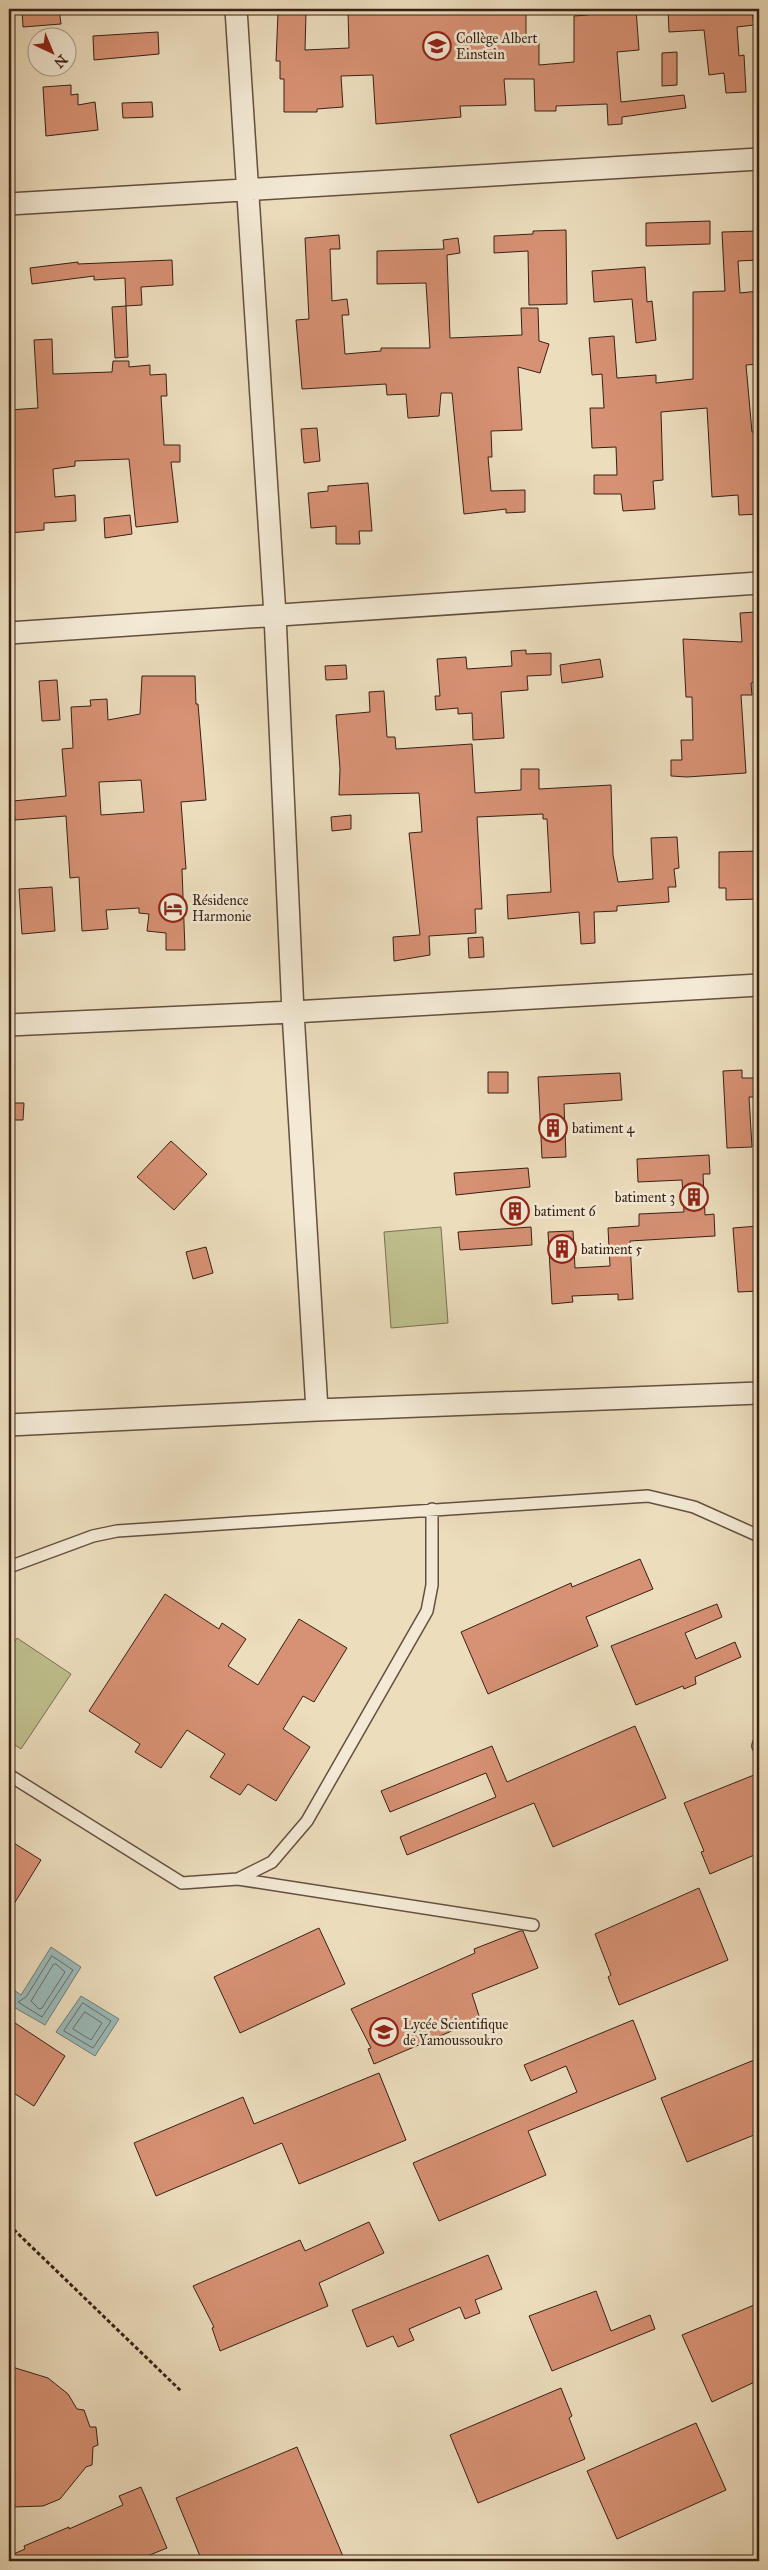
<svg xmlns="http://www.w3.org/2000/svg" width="768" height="2570" font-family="'IM FELL Great Primer',serif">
<rect width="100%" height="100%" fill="#ecddbd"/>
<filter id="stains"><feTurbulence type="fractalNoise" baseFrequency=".004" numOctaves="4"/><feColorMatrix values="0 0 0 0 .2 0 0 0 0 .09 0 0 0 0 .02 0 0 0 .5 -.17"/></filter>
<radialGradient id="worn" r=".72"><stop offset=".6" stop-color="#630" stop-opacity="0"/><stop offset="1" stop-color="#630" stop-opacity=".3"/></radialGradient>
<path fill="#bebf8d" stroke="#7b7051" d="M 441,1227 L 448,1323 L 391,1328 L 384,1232 Z
M 17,1638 L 71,1674 L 21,1749 L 9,1741 L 9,1650 Z"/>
<path fill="#9bbab9" stroke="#737c77" d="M 51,1947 L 81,1967 L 45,2025 L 10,2005 L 9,1997 L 14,1990 L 21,1995 Z
M 81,1996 L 119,2019 L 95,2056 L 56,2032 Z"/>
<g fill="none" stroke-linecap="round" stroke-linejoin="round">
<path stroke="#6a6d67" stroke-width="1" d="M 52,1956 L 73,1970 L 42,2017 L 18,2002 L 26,1997 Z
M 56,1964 L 65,1972 L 42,2008 L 39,2009 L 31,2001 L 53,1965 Z
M 83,2003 L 111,2021 L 93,2048 L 64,2031 Z
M 85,2012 L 102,2023 L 91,2040 L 73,2029 Z"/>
</g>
<path fill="#d79174" stroke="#382015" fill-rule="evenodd" d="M 22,9 L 59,9 L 61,24 L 23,27 Z
M 369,9 L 526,9 L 526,41 L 539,41 L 539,65 L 574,62 L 574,16 L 588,15 L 587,9 L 636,9 L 639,50 L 617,52 L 621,102 L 684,95 L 686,108 L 622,117 L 622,124 L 608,125 L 607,104 L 556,106 L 556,111 L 535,111 L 534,79 L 504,79 L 506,105 L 460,106 L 461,117 L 376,124 L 373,75 L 341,76 L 343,107 L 317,109 L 317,112 L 284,112 L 284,79 L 280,79 L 280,61 L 276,61 L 278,13 L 306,12 L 305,50 L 349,48 L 348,11 L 370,11 Z
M 668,9 L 734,9 L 734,12 L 752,10 L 754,25 L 737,27 L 739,56 L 744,55 L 746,92 L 726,93 L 724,73 L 709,75 L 704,30 L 669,32 Z
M 158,32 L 159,54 L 94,60 L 93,36 Z
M 677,52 L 677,85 L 662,86 L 662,53 Z
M 71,85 L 71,95 L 78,94 L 78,105 L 95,102 L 98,130 L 46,136 L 43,87 Z
M 152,102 L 153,117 L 123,118 L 122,103 Z
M 710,221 L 710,244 L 646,246 L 646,223 Z
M 566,230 L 567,304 L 529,305 L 528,251 L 494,253 L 494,236 L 533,234 L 533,231 Z
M 759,231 L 759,260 L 738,261 L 740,293 L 759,291 L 759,364 L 746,365 L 752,432 L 759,431 L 759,514 L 739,515 L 738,495 L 712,497 L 707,408 L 661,412 L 663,480 L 653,481 L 655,509 L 623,511 L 621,494 L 594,494 L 594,475 L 617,475 L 616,447 L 592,448 L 590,408 L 604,408 L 602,374 L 592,375 L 589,338 L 614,336 L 617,378 L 656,375 L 656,383 L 693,379 L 693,292 L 725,291 L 722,232 Z
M 339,235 L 340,249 L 330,249 L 332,301 L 347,299 L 349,315 L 342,315 L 345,354 L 381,351 L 381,348 L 430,348 L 426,283 L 377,284 L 377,251 L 444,249 L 443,240 L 458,238 L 460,253 L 447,255 L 450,338 L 522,335 L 521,308 L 538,308 L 539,341 L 549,344 L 540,373 L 518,367 L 522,430 L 491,431 L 492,457 L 488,457 L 491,491 L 525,490 L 525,512 L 506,513 L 506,509 L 464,514 L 452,393 L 441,393 L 439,416 L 408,418 L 406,394 L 387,395 L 386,384 L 302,389 L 296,320 L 309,319 L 305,238 Z
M 172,260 L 173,285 L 141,287 L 142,305 L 126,306 L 125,278 L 94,280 L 94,276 L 32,284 L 30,268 L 78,262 L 78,264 Z
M 645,267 L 647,302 L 652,301 L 656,340 L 636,343 L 632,299 L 594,302 L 592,271 Z
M 126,306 L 128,357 L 115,358 L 112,307 Z
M 52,339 L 53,374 L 112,372 L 113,361 L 129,361 L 129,367 L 150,365 L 150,375 L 166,374 L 167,396 L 161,396 L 164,445 L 180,445 L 180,462 L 171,462 L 178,522 L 136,527 L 129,459 L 75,461 L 75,466 L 53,469 L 55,497 L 75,495 L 76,521 L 44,523 L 44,530 L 9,533 L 9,410 L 38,408 L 34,340 Z
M 317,428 L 320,461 L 304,463 L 301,429 Z
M 368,483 L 372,531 L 359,531 L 360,544 L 336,544 L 336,526 L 311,528 L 308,493 L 328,491 L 328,486 Z
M 130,515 L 132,534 L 105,538 L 104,518 Z
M 756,612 L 757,622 L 759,622 L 759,671 L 754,671 L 755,682 L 751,683 L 752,695 L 741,695 L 746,773 L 687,777 L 671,776 L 671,760 L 682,760 L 681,740 L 693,740 L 692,697 L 686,697 L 683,639 L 742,642 L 740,613 Z
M 526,650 L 526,654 L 551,653 L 551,675 L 527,676 L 528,690 L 501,692 L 504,738 L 473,740 L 472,713 L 458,714 L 458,708 L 436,710 L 435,696 L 440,696 L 437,659 L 466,657 L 467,669 L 512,666 L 511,651 Z
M 600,659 L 603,677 L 562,683 L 560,665 Z
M 346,665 L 347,679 L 326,680 L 325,666 Z
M 142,676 L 195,676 L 196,704 L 198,704 L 206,800 L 181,802 L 186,869 L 182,869 L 185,950 L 166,950 L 166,933 L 147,931 L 149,914 L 139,913 L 139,908 L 106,910 L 108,929 L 82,931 L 79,877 L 70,878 L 66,816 L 15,820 L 13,801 L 66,796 L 62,749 L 73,748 L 71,707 L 91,706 L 90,700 L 107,699 L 108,720 L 140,714 ZM 141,780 L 144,812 L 101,815 L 99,782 Z
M 57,680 L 60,720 L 42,721 L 39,681 Z
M 384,691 L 387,737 L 395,737 L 396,749 L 472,744 L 475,793 L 521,790 L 521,769 L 539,769 L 539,789 L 611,785 L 613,855 L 618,882 L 653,879 L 651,838 L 677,837 L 679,868 L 674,869 L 676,887 L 668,887 L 669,902 L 617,906 L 617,911 L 594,912 L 595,943 L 581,944 L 579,912 L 508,919 L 507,895 L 551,892 L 547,819 L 543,819 L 543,814 L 477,817 L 482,909 L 475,909 L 476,933 L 429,936 L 430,955 L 394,961 L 393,937 L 420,935 L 409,833 L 422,832 L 419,793 L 339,795 L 340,769 L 336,715 L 370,712 L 369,692 Z
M 351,815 L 351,829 L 332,831 L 331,817 Z
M 759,851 L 759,899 L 726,900 L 726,888 L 719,888 L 719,852 Z
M 52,887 L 55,931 L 22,934 L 19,889 Z
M 483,937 L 484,957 L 469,958 L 468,938 Z
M 742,1070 L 742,1078 L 759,1078 L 759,1097 L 749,1097 L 752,1147 L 727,1148 L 723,1071 Z
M 488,1072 L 508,1072 L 508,1093 L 488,1093 Z
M 620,1073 L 622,1100 L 564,1104 L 566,1157 L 542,1158 L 538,1077 Z
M 9,1103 L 24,1103 L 23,1120 L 9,1120 Z
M 171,1141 L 207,1174 L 174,1210 L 137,1177 Z
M 709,1155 L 710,1174 L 703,1174 L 705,1215 L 714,1214 L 715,1236 L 630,1241 L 633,1299 L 618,1300 L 618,1294 L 572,1296 L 573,1302 L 552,1304 L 548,1232 L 573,1231 L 575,1268 L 610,1266 L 608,1228 L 639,1226 L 639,1214 L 684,1212 L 682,1180 L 638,1182 L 637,1159 Z
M 528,1168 L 530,1187 L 456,1195 L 454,1173 Z
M 758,1226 L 759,1291 L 738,1292 L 733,1228 Z
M 531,1227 L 532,1245 L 460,1250 L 458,1232 Z
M 206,1247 L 213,1273 L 193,1279 L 186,1252 Z
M 640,1559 L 653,1589 L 586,1617 L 598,1646 L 488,1694 L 461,1632 L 571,1583 L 572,1587 Z
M 165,1594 L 219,1629 L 222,1623 L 246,1639 L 228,1666 L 258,1685 L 299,1619 L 347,1648 L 314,1702 L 303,1696 L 283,1729 L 310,1747 L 276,1801 L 248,1784 L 240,1795 L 210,1777 L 225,1754 L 187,1730 L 161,1768 L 135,1752 L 140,1744 L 89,1711 Z
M 717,1604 L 722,1617 L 685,1633 L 696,1659 L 735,1642 L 741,1657 L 695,1677 L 696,1684 L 684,1689 L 683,1686 L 636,1705 L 611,1646 Z
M 635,1726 L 666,1798 L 553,1847 L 534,1803 L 407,1855 L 400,1837 L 496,1797 L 486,1773 L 390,1812 L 381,1791 L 492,1746 L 507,1782 Z
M 759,1773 L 759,1853 L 710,1874 L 701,1852 L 704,1851 L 684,1803 Z
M 9,1840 L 41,1860 L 9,1912 Z
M 699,1888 L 728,1960 L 619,2005 L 608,1977 L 611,1975 L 595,1934 Z
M 319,1928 L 345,1984 L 240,2033 L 214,1977 Z
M 520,1931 L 523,1931 L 538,1968 L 472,1994 L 480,2019 L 374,2064 L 368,2049 L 371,2048 L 351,2009 L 475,1953 L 474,1949 Z
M 9,2019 L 65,2056 L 34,2106 L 9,2090 Z
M 633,2020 L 656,2079 L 528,2131 L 546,2175 L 439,2221 L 413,2163 L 577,2092 L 566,2066 L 531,2081 L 524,2065 Z
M 759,2058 L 759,2133 L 687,2162 L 661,2098 Z
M 379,2073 L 406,2140 L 299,2184 L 282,2143 L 156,2196 L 134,2143 L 243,2097 L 254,2124 Z
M 369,2222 L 384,2253 L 319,2283 L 328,2306 L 220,2351 L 212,2328 L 214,2327 L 193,2286 L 300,2240 L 305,2251 Z
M 488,2255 L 502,2289 L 475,2300 L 480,2313 L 465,2319 L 460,2307 L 409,2329 L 414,2340 L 398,2347 L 393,2336 L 367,2347 L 352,2310 Z
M 596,2291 L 611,2331 L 650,2315 L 655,2329 L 552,2371 L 529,2316 Z
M 759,2303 L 759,2380 L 712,2402 L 682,2335 Z
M 9,2366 L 48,2378 L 68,2394 L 77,2409 L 84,2410 L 90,2427 L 96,2427 L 98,2445 L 93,2447 L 92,2465 L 86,2467 L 60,2499 L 43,2506 L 13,2507 L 9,2503 Z
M 561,2388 L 572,2416 L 569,2418 L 585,2459 L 478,2503 L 450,2435 Z
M 696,2423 L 726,2490 L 617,2539 L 587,2471 Z
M 297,2447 L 345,2561 L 202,2561 L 176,2498 Z
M 141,2487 L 167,2548 L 135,2561 L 9,2561 L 9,2556 L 25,2549 L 24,2546 L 69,2527 L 69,2529 L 123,2505 L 119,2496 Z"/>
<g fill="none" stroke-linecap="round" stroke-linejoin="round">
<defs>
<path id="service" d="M 9,1567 L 93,1536 L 117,1531 L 648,1496 L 694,1507 L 759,1536
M 758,1746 L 759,1743
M 9,1775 L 182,1883 L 238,1879 L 272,1862 L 307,1821 L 427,1611 L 432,1585 L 432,1509
M 238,1879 L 533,1925"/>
<path id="minor" d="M 236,9 L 275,615 L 293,1012 L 317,1410
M 9,204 L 759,159
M 9,633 L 759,583
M 9,1025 L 293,1012 L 759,985
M 9,1425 L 317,1410 L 759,1393"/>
</defs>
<use href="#service" stroke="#654f3f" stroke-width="14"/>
<use href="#minor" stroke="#654f3f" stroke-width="24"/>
<path stroke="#382015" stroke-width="3" stroke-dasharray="4 2.5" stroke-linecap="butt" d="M 9,2225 L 181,2391"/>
<use href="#service" stroke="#f3e9d4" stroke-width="11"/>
<use href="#minor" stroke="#f3e9d4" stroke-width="21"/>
</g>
<defs>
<symbol id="school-ring" viewBox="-11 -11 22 22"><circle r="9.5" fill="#f3e9d4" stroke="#8f2418" stroke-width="1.5"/><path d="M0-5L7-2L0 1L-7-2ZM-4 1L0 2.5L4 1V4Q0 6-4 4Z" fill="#8f2418"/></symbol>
<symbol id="hotel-ring" viewBox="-11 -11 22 22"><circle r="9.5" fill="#f3e9d4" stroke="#8f2418" stroke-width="1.5"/><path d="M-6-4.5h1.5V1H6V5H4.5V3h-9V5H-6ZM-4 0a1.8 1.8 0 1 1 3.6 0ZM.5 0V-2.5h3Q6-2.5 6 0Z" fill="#8f2418"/></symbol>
<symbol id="building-ring" viewBox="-11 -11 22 22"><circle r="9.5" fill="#f3e9d4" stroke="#8f2418" stroke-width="1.5"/><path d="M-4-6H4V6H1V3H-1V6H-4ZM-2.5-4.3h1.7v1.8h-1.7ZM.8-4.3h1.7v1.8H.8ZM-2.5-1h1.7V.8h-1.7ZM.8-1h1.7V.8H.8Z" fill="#8f2418"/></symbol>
</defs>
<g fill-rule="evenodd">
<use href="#school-ring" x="421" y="30" width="32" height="32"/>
<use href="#hotel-ring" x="157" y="892" width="32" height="32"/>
<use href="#building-ring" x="537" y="1112" width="32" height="32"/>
<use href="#building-ring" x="678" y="1181" width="32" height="32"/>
<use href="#building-ring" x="499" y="1195" width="32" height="32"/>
<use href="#building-ring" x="546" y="1233" width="32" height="32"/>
<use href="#school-ring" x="368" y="2016" width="32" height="32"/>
</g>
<g text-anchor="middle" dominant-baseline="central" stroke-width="5" stroke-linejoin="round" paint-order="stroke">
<g font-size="14" fill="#382015" stroke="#f3e9d4" text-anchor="start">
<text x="456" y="38">Collège Albert<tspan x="456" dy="16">Einstein</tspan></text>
<text x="192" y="900">Résidence<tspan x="192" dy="16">Harmonie</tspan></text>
<text x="572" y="1128">batiment 4</text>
<text x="675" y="1197" text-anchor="end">batiment 3</text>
<text x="534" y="1211">batiment 6</text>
<text x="581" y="1249">batiment 5</text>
<text x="403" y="2024">Lycée Scientifique<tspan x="403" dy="16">de Yamoussoukro</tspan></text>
</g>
</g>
<rect width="768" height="2570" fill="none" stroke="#ecddbd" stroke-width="30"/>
<rect x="10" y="10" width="748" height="2550" fill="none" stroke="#382015" stroke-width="2.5"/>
<rect x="15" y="15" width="738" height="2540" fill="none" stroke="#382015"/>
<g transform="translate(52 52) rotate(136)"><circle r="24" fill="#f3e9d4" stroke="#a89988"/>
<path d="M0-4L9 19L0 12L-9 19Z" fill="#8f2418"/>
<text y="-8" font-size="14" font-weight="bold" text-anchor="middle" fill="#382015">N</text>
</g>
<rect width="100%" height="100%" filter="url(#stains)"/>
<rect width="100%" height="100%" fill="url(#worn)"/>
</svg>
